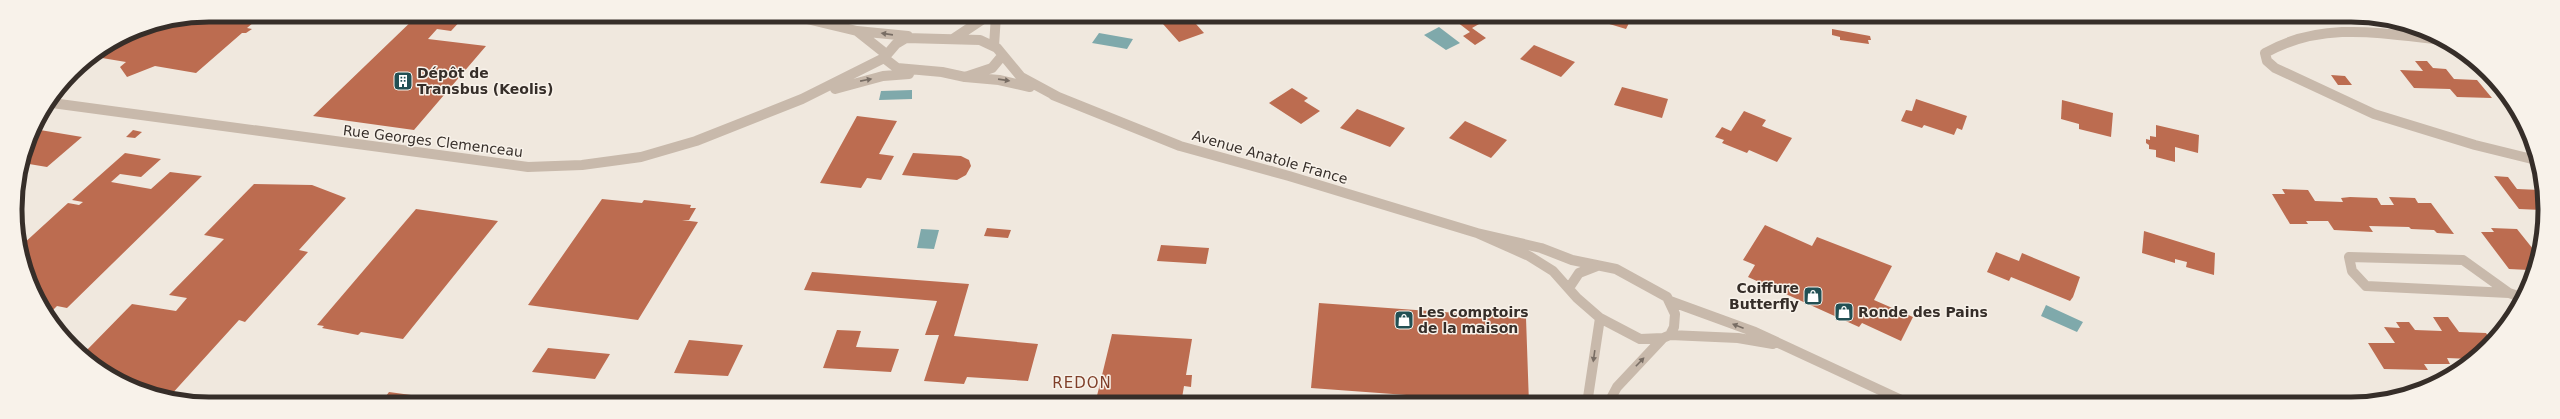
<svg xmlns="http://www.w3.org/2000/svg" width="2560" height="419" font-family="'DejaVu Sans',sans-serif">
<rect width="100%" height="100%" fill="#f0e8de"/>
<path fill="#7fa9ab" d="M 1439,27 L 1460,43 L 1446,50 L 1424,35 Z
M 1099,33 L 1133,39 L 1127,49 L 1092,43 Z
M 912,90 L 912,99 L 879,100 L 881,91 Z
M 921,229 L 939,230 L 934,249 L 917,248 Z
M 2046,305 L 2083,322 L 2077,332 L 2041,316 Z
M 1801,395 L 1832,400 L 1832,404 L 1802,404 Z"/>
<path fill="#bc6c50" d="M 209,15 L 262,15 L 247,28 L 252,29 L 246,33 L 242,33 L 196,73 L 155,66 L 127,77 L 120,67 L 126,62 L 102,58 L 82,65 L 135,30 Z
M 418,15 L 464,17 L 451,31 L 437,29 L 428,39 L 486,46 L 414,130 L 313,116 Z
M 1155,15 L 1188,15 L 1204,33 L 1179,42 Z
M 1448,15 L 1495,15 L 1472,28 L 1486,38 L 1475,45 L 1463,36 L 1470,32 Z
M 1587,15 L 1633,15 L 1626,29 L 1586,17 Z
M 2189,15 L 2222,15 L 2224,20 L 2192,19 Z
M 1832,29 L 1870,36 L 1871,40 L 1868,40 L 1869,44 L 1840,40 L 1840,37 L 1832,35 Z
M 1534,45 L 1575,62 L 1561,77 L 1520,59 Z
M 2415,61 L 2427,61 L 2433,68 L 2446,69 L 2454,79 L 2477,80 L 2492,98 L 2457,97 L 2450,89 L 2414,88 L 2400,70 L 2423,71 Z
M 2331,75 L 2345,76 L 2352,85 L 2338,85 Z
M 1622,87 L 1668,99 L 1662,118 L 1614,105 Z
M 1292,88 L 1308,98 L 1304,101 L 1320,111 L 1301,124 L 1269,103 Z
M 1916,99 L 1967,116 L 1962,130 L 1957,128 L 1954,135 L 1924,125 L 1922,128 L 1901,121 L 1906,110 L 1912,111 Z
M 2062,100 L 2113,113 L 2111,137 L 2079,129 L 2079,124 L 2061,119 Z
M 1357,109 L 1405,128 L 1390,147 L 1340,128 Z
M 1744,111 L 1766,120 L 1762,126 L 1792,138 L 1777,162 L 1749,150 L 1747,153 L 1722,143 L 1724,140 L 1715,137 L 1722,127 L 1731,131 Z
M 857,116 L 897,121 L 879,154 L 894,156 L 881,180 L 867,178 L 861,188 L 820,183 Z
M 1465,121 L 1507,140 L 1491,158 L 1449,138 Z
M 2156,125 L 2199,135 L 2198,153 L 2175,147 L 2175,162 L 2156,157 L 2156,150 L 2149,149 L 2149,145 L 2146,143 L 2146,139 L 2150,140 L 2150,136 L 2156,137 Z
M 34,129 L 82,137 L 47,167 L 23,163 L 30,135 Z
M 133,130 L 142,132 L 135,138 L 126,137 Z
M 125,153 L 161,159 L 141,177 L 120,174 L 111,182 L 151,189 L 170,172 L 202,176 L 67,308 L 57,306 L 49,314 L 25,272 L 22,245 L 68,203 L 79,205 L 83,202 L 72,200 Z
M 913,153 L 961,156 L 969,160 L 971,166 L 966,175 L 957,180 L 902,175 Z
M 2494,176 L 2508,177 L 2517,189 L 2540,190 L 2543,210 L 2519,209 Z
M 254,184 L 312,185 L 346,198 L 299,250 L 308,252 L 245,322 L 239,320 L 170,396 L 124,384 L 84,353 L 132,304 L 176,311 L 187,298 L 169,295 L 224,239 L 204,235 Z
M 2282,189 L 2308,190 L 2315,201 L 2343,202 L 2341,198 L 2350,197 L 2377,198 L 2381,205 L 2394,205 L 2389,197 L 2415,198 L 2418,203 L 2431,203 L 2454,234 L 2437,233 L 2434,230 L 2411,229 L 2409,227 L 2369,226 L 2373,232 L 2334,230 L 2328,221 L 2306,221 L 2308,224 L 2290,224 L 2272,194 L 2285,194 Z
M 602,199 L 642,203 L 644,200 L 691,205 L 690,208 L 696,208 L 689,220 L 682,220 L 698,222 L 638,320 L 528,305 Z
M 416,209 L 498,221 L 403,339 L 361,332 L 358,335 L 322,328 L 324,326 L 317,325 Z
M 1765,225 L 1812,246 L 1817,237 L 1892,266 L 1874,300 L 1913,317 L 1901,341 L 1862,323 L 1859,327 L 1748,277 L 1755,265 L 1743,260 Z
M 987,228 L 1011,230 L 1008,238 L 984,236 Z
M 2491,228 L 2517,229 L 2537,254 L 2534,268 L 2528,267 L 2529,270 L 2509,269 L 2481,232 L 2494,232 Z
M 2144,231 L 2215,253 L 2214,275 L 2186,267 L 2187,262 L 2175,259 L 2175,263 L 2142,253 Z
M 1161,245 L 1209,248 L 1206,264 L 1157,261 Z
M 1996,252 L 2019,261 L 2022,253 L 2080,277 L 2073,297 L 2070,301 L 2011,277 L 2009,281 L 1987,272 Z
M 812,272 L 969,284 L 954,336 L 1038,344 L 1028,381 L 967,377 L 964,384 L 924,381 L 939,335 L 925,335 L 937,301 L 804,290 Z
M 1319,303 L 1526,318 L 1529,404 L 1311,388 Z
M 2433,317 L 2448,317 L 2459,332 L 2486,333 L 2492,342 L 2471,359 L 2447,358 L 2450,364 L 2424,364 L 2428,370 L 2384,369 L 2368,343 L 2395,343 L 2384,327 L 2400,328 L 2396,322 L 2409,322 L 2415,330 L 2442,331 Z
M 837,330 L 861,331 L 856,347 L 899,349 L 891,372 L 823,368 Z
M 1112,334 L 1192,339 L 1186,375 L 1192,375 L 1191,387 L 1184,386 L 1181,404 L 1095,404 Z
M 689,340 L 743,345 L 728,376 L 674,373 Z
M 548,348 L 610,354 L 595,379 L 532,372 Z
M 389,392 L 411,395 L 407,401 L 420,404 L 380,404 Z"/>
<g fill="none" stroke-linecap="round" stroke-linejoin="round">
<path stroke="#c8b9ab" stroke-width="10" d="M 790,15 L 857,31 L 908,36
M 857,31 L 886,54
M 953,39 L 989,15
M 2442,40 C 2380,33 2322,21 2265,53 L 2267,61 L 2275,68 L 2374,114 L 2475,145 L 2536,160
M 994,46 L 996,15
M 884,58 L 897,68 L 942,72 L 965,77 L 992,68 L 1002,56
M 965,77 L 999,80 L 1030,87
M 835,89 L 883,76 L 909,74
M 1053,95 L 1180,146 L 1289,176 L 1477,233
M 52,103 L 528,167 L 582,165 L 641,157 L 696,141 L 802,99 L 884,58 L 896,44 L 906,38 L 980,40 L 997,48 L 1021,77 L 1058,97
M 1477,233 L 1541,248 L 1572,260 L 1616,269 L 1667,297 L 1675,314 L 1674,327 L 1670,335 L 1663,338 L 1640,339 L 1600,318 L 1577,298 L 1553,271 L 1529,256 Z
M 2349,257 L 2463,260 L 2509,293 L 2366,286 L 2352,271 Z
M 1569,288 L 1579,273 L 1597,266
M 2509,293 L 2521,297
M 1670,301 L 1755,332 L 1910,404
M 1670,335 L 1738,338 L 1773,344
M 1587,404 L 1600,318
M 1608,404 L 1617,387 L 1663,338"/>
</g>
<defs><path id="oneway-solid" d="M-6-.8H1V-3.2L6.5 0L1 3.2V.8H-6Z"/></defs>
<g fill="#786d64">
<use href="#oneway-solid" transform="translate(887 34) rotate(-172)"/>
<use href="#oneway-solid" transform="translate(866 80) rotate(-11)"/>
<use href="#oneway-solid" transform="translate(1004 80) rotate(8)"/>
<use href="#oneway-solid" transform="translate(1738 326) rotate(-159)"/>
<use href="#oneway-solid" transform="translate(1594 356) rotate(98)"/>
<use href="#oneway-solid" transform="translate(1640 362) rotate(-46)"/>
</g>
<defs>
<symbol id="building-square" viewBox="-11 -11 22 22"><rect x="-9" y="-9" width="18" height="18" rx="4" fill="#225054" stroke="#f8f2ea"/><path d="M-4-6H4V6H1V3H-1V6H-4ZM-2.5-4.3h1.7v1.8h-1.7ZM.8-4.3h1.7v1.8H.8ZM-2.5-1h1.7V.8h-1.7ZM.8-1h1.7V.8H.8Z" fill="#fff"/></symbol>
<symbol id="shop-square" viewBox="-11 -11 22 22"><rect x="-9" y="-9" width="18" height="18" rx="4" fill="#225054" stroke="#f8f2ea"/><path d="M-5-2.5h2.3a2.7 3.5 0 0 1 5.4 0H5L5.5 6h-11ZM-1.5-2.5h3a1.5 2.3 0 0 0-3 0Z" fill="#fff"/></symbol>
</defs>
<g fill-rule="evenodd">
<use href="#building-square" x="392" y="70" width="22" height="22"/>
<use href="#shop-square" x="1802" y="285" width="22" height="22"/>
<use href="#shop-square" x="1833" y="301" width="22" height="22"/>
<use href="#shop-square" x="1393" y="309" width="22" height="22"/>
</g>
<g text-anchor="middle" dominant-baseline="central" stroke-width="3" stroke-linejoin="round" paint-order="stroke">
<g font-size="14" font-weight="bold" fill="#362e29" stroke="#f8f2ea" text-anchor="start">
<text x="417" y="73">Dépôt de<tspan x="417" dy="16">Transbus (Keolis)</tspan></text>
<text x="1799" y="288" text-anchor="end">Coiffure<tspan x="1799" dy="16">Butterfly</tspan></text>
<text x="1418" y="312">Les comptoirs<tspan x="1418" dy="16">de la maison</tspan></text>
<text x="1858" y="312">Ronde des Pains</text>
</g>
<g font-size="14" fill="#362e29" stroke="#f8f2ea">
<text transform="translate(433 141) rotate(7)">Rue Georges Clemenceau</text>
<text transform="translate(1270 157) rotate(16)">Avenue Anatole France</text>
</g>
<g font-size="15" letter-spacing="1" fill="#7f3f29" stroke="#f8f2ea">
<text x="1082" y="383">REDON</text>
</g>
</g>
<path d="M0 0H2560V419H0ZM209 22H2351A187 187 0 0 1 2538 209V210A187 187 0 0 1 2351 397H209A187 187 0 0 1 22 210V209A187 187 0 0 1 209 22Z" fill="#f8f2ea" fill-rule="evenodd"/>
<path fill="none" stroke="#362e29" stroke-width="5" d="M209 22H2351A187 187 0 0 1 2538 209V210A187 187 0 0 1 2351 397H209A187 187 0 0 1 22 210V209A187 187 0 0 1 209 22Z"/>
</svg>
